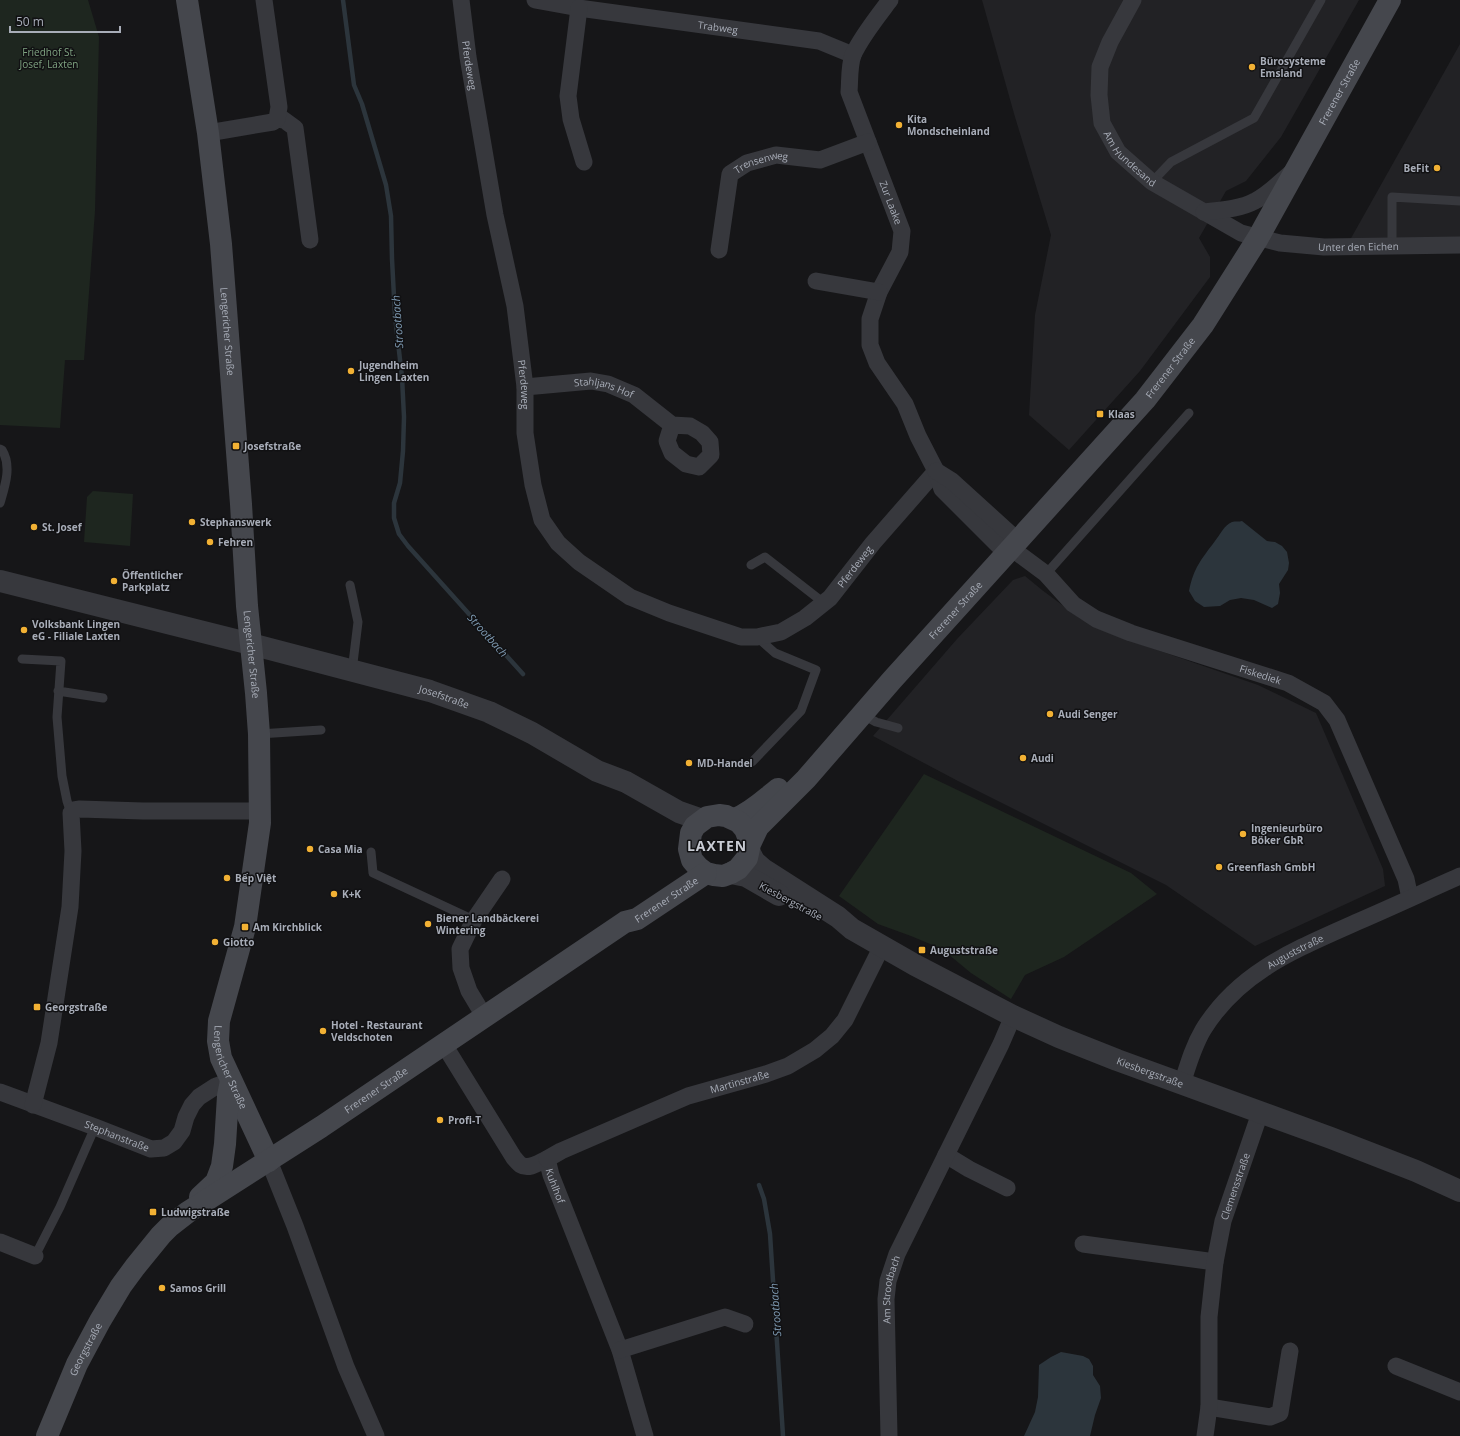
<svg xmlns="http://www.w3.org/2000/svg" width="1460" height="1436" font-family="'Open Sans',sans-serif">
<rect width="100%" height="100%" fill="#161618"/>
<path fill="#222225" d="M 982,0 L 1359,0 L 1281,137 L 1246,181 L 1226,191 L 1199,238 L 1210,257 L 1210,277 L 1140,371 L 1069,450 L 1029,415 L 1035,315 L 1051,235 L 1015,117 Z
M 1460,44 L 1460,241 L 1350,240 Z
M 1025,576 L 1042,590 L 1081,619 L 1117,636 L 1258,685 L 1316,713 L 1383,869 L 1385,886 L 1255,946 L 1166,885 L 958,781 L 873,736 L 957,639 L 1013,580 Z"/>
<path fill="#1e261f" d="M 0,0 L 88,0 L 99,37 L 95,211 L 84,360 L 65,360 L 60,428 L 0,425 Z
M 93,491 L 133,494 L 130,546 L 84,542 L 87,497 Z
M 924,774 L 1131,873 L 1157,894 L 1064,957 L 1025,975 L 1011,999 L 971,973 L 942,949 L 911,936 L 878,924 L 839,896 Z"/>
<path fill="#2c353c" d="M 1242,521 L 1267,541 L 1275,542 L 1282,546 L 1287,552 L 1289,563 L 1288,570 L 1279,584 L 1280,593 L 1278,604 L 1272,608 L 1254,600 L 1241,598 L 1230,600 L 1220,606 L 1204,607 L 1195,601 L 1189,591 C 1194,567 1201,560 1215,541 C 1220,535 1224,525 1232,522 C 1235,521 1239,522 1242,521 Z
M 1061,1352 L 1083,1356 L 1089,1359 L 1093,1366 L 1093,1375 L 1100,1386 L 1101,1398 L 1095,1415 L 1090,1436 L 1024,1436 L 1035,1412 L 1038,1397 L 1039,1365 L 1051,1357 Z"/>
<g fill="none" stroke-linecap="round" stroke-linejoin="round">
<path stroke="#2c353c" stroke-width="4.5" d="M 343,0 L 354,85 L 362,104 L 386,185 L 391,216 L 392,259 L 395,316 L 402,377 L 404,417 L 403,451 L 400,483 L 394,503 L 394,518 L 399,534 L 408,546 L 523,674
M 759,1185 L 764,1199 L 770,1234 L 783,1436"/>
<path stroke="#37383d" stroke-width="9" d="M 1152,182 L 1171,162 L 1254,118 L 1321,0
M 1392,246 L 1392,197 L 1460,201
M 0,449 L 2,450 C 12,466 5,486 0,503
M 751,565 L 765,557 L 824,603
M 1046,574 L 1189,413
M 350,585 L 358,622 L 352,671
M 22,659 L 61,661 L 57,717 L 62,776 L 67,801 L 71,813
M 58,691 L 103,698
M 863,715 L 876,722 L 898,728
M 259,734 L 321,730
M 752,762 L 801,711 L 816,670 L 775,653 L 757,637
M 371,852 L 373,873 L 474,920
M 35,1256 L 60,1207 L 95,1127"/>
<g stroke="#37383d" stroke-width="17">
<path id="s1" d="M 461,0 L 468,57 L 495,215 L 515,306 L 525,387 L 525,433 L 533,485 L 542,520 L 558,543 L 579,562 L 630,597 L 669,613 L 741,637 L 757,637 L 781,632 L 805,618 L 830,598 L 873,543 L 936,471"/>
<path id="s2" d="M 535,0 L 579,8 L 819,41 L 853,55"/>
<path id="s3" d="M 890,0 C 878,16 861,37 853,55 C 849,66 850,80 849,92 L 902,231 L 900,252 L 879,292 L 870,319 L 870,345 L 877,363 L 905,404 L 918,436 L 936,471 L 942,489 L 1006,553"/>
<path id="s4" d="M 1133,0 L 1110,42 L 1100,67 L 1099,95 L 1102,123 L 1118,152 L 1152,182 L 1241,233 L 1280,243 L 1324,247 L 1460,245"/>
<path d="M 579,8 L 568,96 L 571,119 L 584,162"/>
<path d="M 277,119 L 284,120 L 295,128 L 310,240"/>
<path d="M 208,133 L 273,122 L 277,119 L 279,107 L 264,0"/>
<path d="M 1204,212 C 1222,210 1240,209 1255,201 C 1269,194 1281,181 1292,172"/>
<path id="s5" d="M 719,250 L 730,174 L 747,163 L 776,155 L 820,160 L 868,142"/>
<path d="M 816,281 L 879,292"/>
<path id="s6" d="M 525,387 L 591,381 L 608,384 L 634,395 L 672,425 L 690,426 L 702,433 L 710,442 L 711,455 L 699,467 L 686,464 L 672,453 L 667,441 L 672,425"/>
<path d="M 936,471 L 952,481 L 1018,541"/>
<path id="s7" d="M 1011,548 L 1046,574 L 1073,604 L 1096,619 L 1131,633 L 1288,683 L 1324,703 L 1337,720 L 1406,879 L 1410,898"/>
<path d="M 484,1016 L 469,991 L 461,968 L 460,949 L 474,920 L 502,879"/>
<path id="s8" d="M 443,1043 L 514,1158 C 516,1160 519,1164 521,1165 C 529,1170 540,1162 547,1159 L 551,1175 L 620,1350 L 645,1436"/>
<path id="s9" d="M 1182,1084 C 1188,1065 1193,1047 1203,1030 C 1239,971 1297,949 1357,922 C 1392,907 1426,891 1460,876"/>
<path id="s10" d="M 0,1092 L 95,1127 L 151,1149 L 164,1148 L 174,1142 L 182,1131 L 186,1117 L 192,1105 L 199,1097 L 216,1086 L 231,1081"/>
<path d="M 33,1105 L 49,1043 L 70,907 L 73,851 L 71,813 L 74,810 L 80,809 L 143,811 L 260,811"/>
<path d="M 946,1155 L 969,1169 L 1007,1188"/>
<path id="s11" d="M 547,1159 L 561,1151 L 688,1096 L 766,1074 L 788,1066 L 815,1050 L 832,1036 L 845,1020 L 882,946"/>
<path d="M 269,1161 L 295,1226 L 346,1367 L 376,1436"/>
<path d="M 0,1242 L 35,1256"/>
<path d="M 1083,1244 L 1215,1262"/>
<path d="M 620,1350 L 725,1317 L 745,1324"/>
<path d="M 1396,1366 L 1460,1392"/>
<path d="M 1209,1407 L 1270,1417 L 1280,1413 L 1290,1351"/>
<path id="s12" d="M 889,1436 L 886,1299 L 888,1281 L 897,1254 L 1001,1044 L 1013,1016"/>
<path id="s13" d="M 1205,1436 L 1209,1407 L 1209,1317 L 1215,1262 L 1223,1221 L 1260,1113"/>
</g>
<g stroke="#37383d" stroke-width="22">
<path id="s14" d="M 0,581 L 251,644 L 430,691 L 489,712 L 532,733 L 597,771 L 626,782 L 679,812 L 702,820"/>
<path id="s15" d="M 749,851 L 754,861 L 763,869 L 838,917 L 852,929 L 915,965 L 1013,1016 L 1059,1037 L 1117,1060 L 1331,1138 L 1416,1171 L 1460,1191"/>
<path d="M 731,873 L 746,876 L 779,895"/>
</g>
<g stroke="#45474d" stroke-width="22">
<path id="s16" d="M 187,0 L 208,133 L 221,244 L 241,504 L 247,606 L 256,693 L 259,734 L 260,823 L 245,927 L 219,1021 L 218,1041 L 221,1058 L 269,1161"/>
<path d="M 735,819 C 752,812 764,800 778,789"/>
<path id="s17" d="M 750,844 L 748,837 L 745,829 L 739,822 L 726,816 L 719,815 L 707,817 L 695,826 L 691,833 L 689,849 L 692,860 L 698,867 L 706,873 L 714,875 L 723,876 L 731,873 L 738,869 L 747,858 L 750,844 L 758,827 L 806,779 L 892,680 L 1145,400 L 1203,325 L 1258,238 L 1390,0"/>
<path d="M 200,1197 L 216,1182 L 222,1166 L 225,1144 L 228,1096 L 231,1081"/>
<path id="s18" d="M 47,1436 L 77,1364 L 100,1321 L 121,1286 L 135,1267 L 161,1235 L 170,1226 L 188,1212 L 321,1127 L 625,922 L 637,919 L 706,873"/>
</g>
</g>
<g fill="#f2b134" stroke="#111113" stroke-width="1.5">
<circle cx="1252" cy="67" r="4"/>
<circle cx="899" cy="125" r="4"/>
<circle cx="1437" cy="168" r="4"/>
<circle cx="351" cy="371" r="4"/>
<rect x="1096" y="410" width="8" height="8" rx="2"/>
<rect x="232" y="442" width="8" height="8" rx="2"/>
<circle cx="192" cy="522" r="4"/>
<circle cx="34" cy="527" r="4"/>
<circle cx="210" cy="542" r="4"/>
<circle cx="114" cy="581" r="4"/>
<circle cx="24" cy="630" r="4"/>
<circle cx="1050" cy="714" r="4"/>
<circle cx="1023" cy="758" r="4"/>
<circle cx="689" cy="763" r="4"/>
<circle cx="1243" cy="834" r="4"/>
<circle cx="310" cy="849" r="4"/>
<circle cx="1219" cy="867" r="4"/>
<circle cx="227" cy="878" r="4"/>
<circle cx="334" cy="894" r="4"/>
<circle cx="428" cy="924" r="4"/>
<rect x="241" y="923" width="8" height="8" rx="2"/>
<circle cx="215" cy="942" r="4"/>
<rect x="918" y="946" width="8" height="8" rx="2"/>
<rect x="33" y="1003" width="8" height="8" rx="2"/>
<circle cx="323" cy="1031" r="4"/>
<circle cx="440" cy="1120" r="4"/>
<rect x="149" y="1208" width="8" height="8" rx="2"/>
<circle cx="162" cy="1288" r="4"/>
</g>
<g text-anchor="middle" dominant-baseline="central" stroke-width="3" stroke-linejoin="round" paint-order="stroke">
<g font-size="10" fill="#a8adb8" stroke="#111113">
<text stroke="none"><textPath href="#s2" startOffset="185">Trabweg</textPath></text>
<text stroke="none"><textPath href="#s1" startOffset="66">Pferdeweg</textPath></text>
<text stroke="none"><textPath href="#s17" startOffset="1151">Frerener Straße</textPath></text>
<text stroke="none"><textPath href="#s4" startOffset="177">Am Hundesand</textPath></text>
<text stroke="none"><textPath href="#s5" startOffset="111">Trensenweg</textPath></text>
<text stroke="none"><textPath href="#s3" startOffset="222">Zur Laake</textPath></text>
<text stroke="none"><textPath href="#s4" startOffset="431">Unter den Eichen</textPath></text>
<text stroke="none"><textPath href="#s16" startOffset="334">Lengericher Straße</textPath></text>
<text stroke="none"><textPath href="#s17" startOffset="827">Frerener Straße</textPath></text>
<text stroke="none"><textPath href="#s1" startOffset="390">Pferdeweg</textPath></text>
<text stroke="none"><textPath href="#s6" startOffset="80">Stahljans Hof</textPath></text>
<text stroke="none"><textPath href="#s1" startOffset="904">Pferdeweg</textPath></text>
<text stroke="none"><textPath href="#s17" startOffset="503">Frerener Straße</textPath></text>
<text stroke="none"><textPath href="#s16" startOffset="658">Lengericher Straße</textPath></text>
<text stroke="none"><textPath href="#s7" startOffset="285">Fiskediek</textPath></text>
<text stroke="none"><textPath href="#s14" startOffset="459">Josefstraße</textPath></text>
<text stroke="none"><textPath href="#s18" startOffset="840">Frerener Straße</textPath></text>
<text transform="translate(791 901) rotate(28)">Kiesbergstraße</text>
<text stroke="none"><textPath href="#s9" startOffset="181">Auguststraße</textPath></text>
<text stroke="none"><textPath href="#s16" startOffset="1078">Lengericher Straße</textPath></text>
<text stroke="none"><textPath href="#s15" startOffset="462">Kiesbergstraße</textPath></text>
<text stroke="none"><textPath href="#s11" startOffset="208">Martinstraße</textPath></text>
<text stroke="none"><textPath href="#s18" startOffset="492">Frerener Straße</textPath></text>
<text stroke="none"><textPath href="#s10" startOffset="125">Stephanstraße</textPath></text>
<text stroke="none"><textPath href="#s8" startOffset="201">Kuhlhof</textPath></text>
<text stroke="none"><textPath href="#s13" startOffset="253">Clemensstraße</textPath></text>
<text stroke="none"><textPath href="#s12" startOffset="147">Am Strootbach</textPath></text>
<text stroke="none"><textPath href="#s18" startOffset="95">Georgstraße</textPath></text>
</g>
<g font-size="10" fill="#7fa381" stroke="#111113">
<text x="49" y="52">Friedhof St.<tspan x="49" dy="12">Josef, Laxten</tspan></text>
</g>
<g font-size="10" font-weight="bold" fill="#a8adb8" stroke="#111113" text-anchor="start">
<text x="1260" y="61">Bürosysteme<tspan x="1260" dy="12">Emsland</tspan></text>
<text x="907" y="119">Kita<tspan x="907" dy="12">Mondscheinland</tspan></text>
<text x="1429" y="168" text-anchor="end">BeFit</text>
<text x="359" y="365">Jugendheim<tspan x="359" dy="12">Lingen Laxten</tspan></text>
<text x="1108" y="414">Klaas</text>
<text x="244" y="446">Josefstraße</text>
<text x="200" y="522">Stephanswerk</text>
<text x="42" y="527">St. Josef</text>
<text x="218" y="542">Fehren</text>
<text x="122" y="575">Öffentlicher<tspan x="122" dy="12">Parkplatz</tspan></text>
<text x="32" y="624">Volksbank Lingen<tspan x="32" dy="12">eG - Filiale Laxten</tspan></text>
<text x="1058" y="714">Audi Senger</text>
<text x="1031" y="758">Audi</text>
<text x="697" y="763">MD-Handel</text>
<text x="1251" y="828">Ingenieurbüro<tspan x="1251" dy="12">Böker GbR</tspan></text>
<text x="318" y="849">Casa Mia</text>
<text x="1227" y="867">Greenflash GmbH</text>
<text x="235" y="878">Bếp Việt</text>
<text x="342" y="894">K+K</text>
<text x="436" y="918">Biener Landbäckerei<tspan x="436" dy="12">Wintering</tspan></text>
<text x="253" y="927">Am Kirchblick</text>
<text x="223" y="942">Giotto</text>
<text x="930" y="950">Auguststraße</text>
<text x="45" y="1007">Georgstraße</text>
<text x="331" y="1025">Hotel - Restaurant<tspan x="331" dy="12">Veldschoten</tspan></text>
<text x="448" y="1120">Profi-T</text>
<text x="161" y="1212">Ludwigstraße</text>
<text x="170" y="1288">Samos Grill</text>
</g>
<g font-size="11" font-style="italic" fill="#7f9bb3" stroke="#111113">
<text transform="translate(397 322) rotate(-94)">Strootbach</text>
<text transform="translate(488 635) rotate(48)">Strootbach</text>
<text transform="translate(775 1310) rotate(-94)">Strootbach</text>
</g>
<g font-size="14" font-weight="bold" letter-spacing="1" fill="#c9ccd4" stroke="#111113">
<text x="717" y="845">LAXTEN</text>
</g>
</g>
<path d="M10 26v6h110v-6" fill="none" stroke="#a8adb8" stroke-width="2"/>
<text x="16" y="26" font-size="12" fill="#a8adb8" stroke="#111113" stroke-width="3" paint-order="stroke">50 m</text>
</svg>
